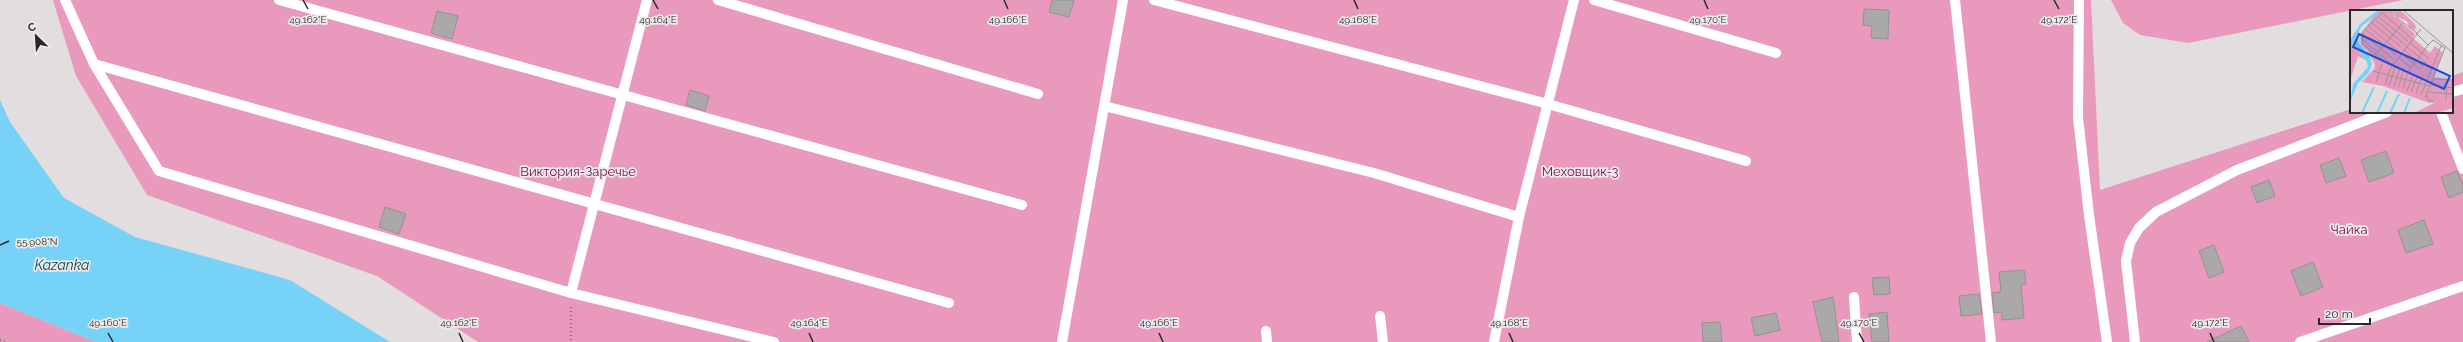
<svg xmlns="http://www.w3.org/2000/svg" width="2463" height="342" font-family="Raleway,sans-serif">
<rect width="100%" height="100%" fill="#e2dedf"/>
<path fill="#e999bc" d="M 53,0 L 2091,0 L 2100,190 L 2351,109 L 2351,112 L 2452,112 L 2452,76 L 2463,72 L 2463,342 L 478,342 L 377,276 L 147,195 L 76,76 Z
M 2111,0 L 2403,0 L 2188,43 L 2140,35 L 2123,23 Z
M 0,303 L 96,342 L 0,342 Z"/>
<path fill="#76d2f6" d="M 0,100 L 10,122 L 64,198 L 135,237 L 290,280 L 390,342 L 96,342 L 0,303 Z"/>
<path fill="#aba8a9" stroke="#949192" d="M 1052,0 L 1074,0 L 1069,17 L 1049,12 Z
M 1864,9 L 1889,10 L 1888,39 L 1871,38 L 1872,26 L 1863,25 Z
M 437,11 L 458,16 L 452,39 L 431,33 Z
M 690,90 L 709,96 L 705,111 L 686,105 Z
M 2386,151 L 2394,173 L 2369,182 L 2361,160 Z
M 2339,158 L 2346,176 L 2326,183 L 2320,165 Z
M 2457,171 L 2463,185 L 2463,192 L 2449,198 L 2441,177 Z
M 2269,180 L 2275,196 L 2257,203 L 2251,187 Z
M 385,207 L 406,214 L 399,234 L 379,227 Z
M 2424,220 L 2433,244 L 2406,253 L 2398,230 Z
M 2214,245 L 2224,272 L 2209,278 L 2199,251 Z
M 2313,262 L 2323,287 L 2301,296 L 2291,271 Z
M 2024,270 L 2026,284 L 2021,285 L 2024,318 L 2002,320 L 2002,312 L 1994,313 L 1992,293 L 2001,292 L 1999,272 Z
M 1889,277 L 1890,294 L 1874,295 L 1872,278 Z
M 1979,294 L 1982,314 L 1961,316 L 1959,296 Z
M 1833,297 L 1839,342 L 1822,342 L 1813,302 Z
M 1887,312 L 1889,342 L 1872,342 L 1869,314 Z
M 1776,313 L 1780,330 L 1755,336 L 1751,318 Z
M 1720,322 L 1722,342 L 1703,342 L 1702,323 Z
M 2241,326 L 2249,342 L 2207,342 Z"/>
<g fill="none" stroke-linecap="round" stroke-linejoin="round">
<path stroke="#7f7c7d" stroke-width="2.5" stroke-dasharray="1 3" stroke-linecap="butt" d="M 571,307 L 571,342
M 0,340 L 5,342"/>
<path stroke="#fff" stroke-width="10" d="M 65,0 L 94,64 L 159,171 L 571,293 L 774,342
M 279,0 L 1022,205
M 718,0 L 1038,94
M 1154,0 L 1548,104 L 1746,161
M 1594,0 L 1776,53
M 1955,0 L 1991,342
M 2079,0 L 2078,117 L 2089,215 L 2107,342
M 94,64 L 949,303
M 2452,92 L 2463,89
M 1104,106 L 1374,173 L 1519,217
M 2441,112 L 2463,169
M 571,293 L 647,0
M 1854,297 L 1857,342
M 1380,316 L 1383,342
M 1266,331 L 1267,342
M 1062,342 L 1123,0
M 1494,342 L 1519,217 L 1574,0
M 2135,342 L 2126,261 L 2130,243 L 2139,228 L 2156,212 L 2237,170 L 2387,112
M 2300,342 L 2463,286"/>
</g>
<path fill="none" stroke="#292828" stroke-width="1.5" d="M 303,0 L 308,9M 653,0 L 658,9M 1004,0 L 1008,9M 1354,0 L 1358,9M 1704,0 L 1708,9M 2054,0 L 2059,9M 0,245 L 9,241M 108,333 L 113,342M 459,333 L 463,342M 809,333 L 813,342M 1159,333 L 1163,342M 1509,333 L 1513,342M 1859,333 L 1864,342M 2210,333 L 2214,342"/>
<g text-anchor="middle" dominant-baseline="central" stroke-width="3.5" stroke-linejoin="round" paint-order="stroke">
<g font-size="13" fill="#820f52" stroke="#efebec">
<text x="578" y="171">Виктория-Заречье</text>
<text x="1580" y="171">Меховщик-3</text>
<text x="2349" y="229">Чайка</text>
</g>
<g font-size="14" font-style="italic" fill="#00394b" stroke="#efebec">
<text x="62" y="265">Kazanka</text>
</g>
</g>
<g transform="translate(2350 10)">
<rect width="103" height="103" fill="#e2dedf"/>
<path d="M 32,0 L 43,0 L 45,7 L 65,24 L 63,28 L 80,43 L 85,36 L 93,43 L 84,67 L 103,70 L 103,98 L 86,103 L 64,103 L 86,92 L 79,93 L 33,76 L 12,72 L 24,59 L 25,55 L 18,41 L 11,34 L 11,24 L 24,6 ZM 45,0 L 50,0 L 61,10 L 66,16 L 65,20 L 59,17 L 57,11 L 47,7 ZM 6,20 L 2,33 L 16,50 L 8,46 L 0,71 L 0,31 Z" fill="#e999bc"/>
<path d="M 28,0 L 32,0 L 11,17 L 8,24 L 8,32 L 20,47 L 22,54 L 18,64 L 8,73 L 0,92 L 3,74 L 18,57 L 17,52 L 2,33 L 2,28 L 10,14 Z" fill="#76d2f6"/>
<path fill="none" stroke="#76d2f6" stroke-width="2" d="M 12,103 L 24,77M 27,103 L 37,81M 40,103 L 49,84M 54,103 L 60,88"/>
<path fill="none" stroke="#989596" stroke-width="1" d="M 44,0 L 47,8 L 67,23M 53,0 L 103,43M 29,7 L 58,31M 26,10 L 55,35M 21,12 L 51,37M 18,16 L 47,40M 15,19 L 46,45M 12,23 L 12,33 L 39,55M 11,28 L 39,52M 59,32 L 79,49M 56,36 L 77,54M 53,39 L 74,57M 51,43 L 71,60M 25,45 L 53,13M 48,47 L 61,58M 43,49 L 12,23 L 14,20 L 32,3 L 61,28M 23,61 L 80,76M 26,72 L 32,54M 82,72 L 85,69 L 103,70M 35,75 L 41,57 L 71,19M 81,75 L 103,78M 39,76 L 45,57M 44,77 L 50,58M 48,78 L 54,59M 53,79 L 58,62 L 78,35 L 66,23M 57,81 L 63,64M 61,82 L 67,67M 79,82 L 103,84M 66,83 L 72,67M 71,85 L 91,36M 77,85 L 78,90 L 85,92M 75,88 L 95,38 L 83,30 L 78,35M 96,90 L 97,69"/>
<path fill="#1d4ed8" fill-opacity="0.15" stroke="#1d4ed8" stroke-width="2" d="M 9,24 L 100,66 L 94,79 L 3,37 Z"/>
<rect width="103" height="103" fill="none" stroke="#292828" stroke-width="2"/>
</g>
<g font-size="10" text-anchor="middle" fill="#292828" stroke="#efebec" stroke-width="3.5" stroke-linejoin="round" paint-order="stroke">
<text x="308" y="23">49.162°E</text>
<text x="658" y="23">49.164°E</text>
<text x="1008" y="23">49.166°E</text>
<text x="1358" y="23">49.168°E</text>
<text x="1708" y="23">49.170°E</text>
<text x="2059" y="23">49.172°E</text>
<text x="37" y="245">55.908°N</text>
<text x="108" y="326">49.160°E</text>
<text x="459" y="326">49.162°E</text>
<text x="809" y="326">49.164°E</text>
<text x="1159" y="326">49.166°E</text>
<text x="1509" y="326">49.168°E</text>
<text x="1859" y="326">49.170°E</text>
<text x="2210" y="326">49.172°E</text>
</g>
<g transform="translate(36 36) rotate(335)" stroke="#efebec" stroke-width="3" paint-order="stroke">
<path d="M0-3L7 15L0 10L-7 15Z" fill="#292828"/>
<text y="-6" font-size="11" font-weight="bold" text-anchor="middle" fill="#292828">С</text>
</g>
<path d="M2319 318v6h51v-6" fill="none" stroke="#292828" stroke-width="2"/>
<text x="2325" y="318" font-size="12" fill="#292828" stroke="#efebec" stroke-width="3" paint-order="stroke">20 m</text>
</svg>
